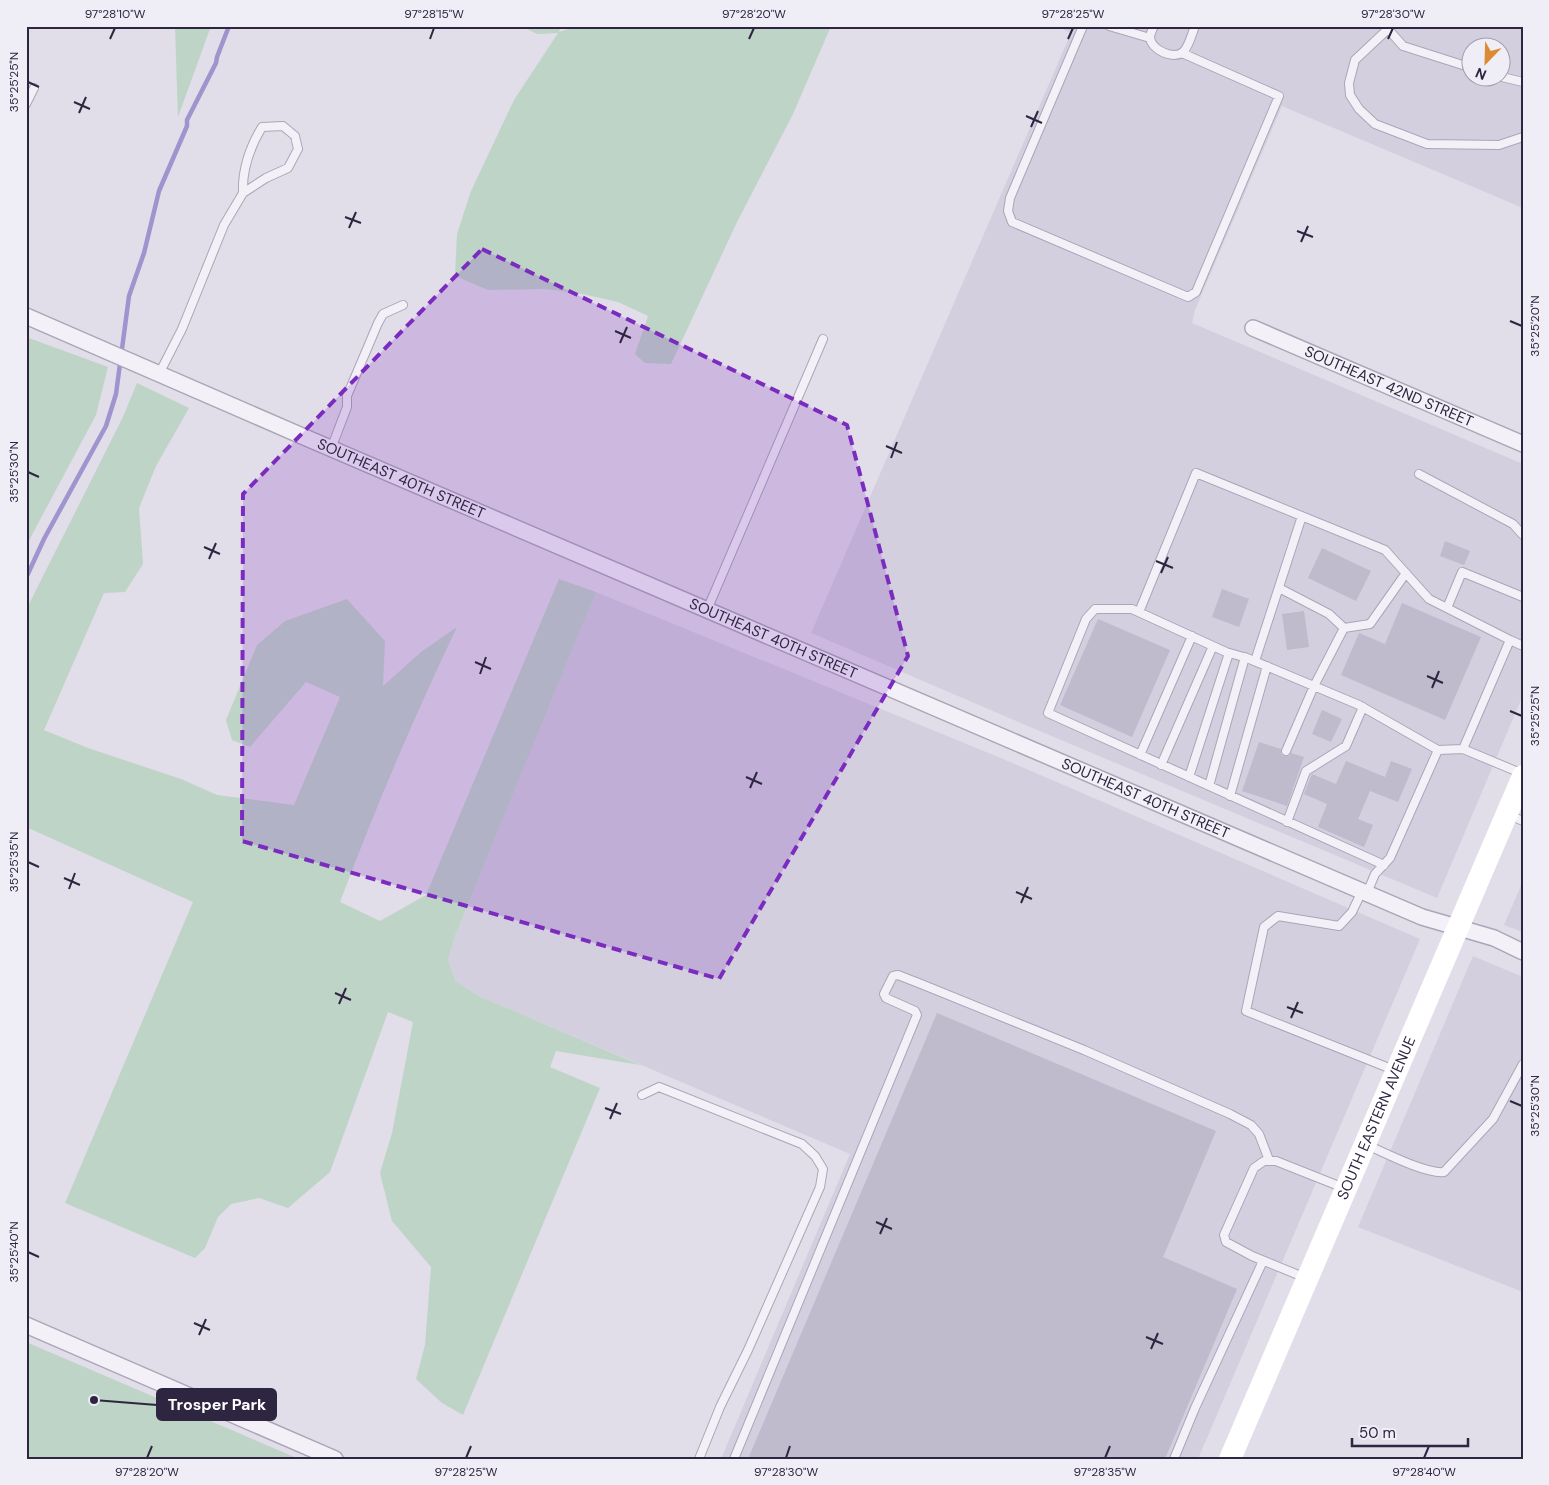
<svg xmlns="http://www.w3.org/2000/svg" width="1549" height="1485" font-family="'DM Sans',sans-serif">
<rect width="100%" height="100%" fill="#e1dde9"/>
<path fill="#d3cfde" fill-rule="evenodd" d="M 1056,26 L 1523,26 L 1523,208 L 1282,106 L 1195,310 L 1192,323 L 1523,464 L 1523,695 L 1437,898 L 1023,724 L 811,633 L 1071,33 ZM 1472,48 L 1502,48 L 1502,78 L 1472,78 Z
M 596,592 L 1003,759 L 1420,939 L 1198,1459 L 721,1459 L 850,1154 L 477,995 L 455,980 L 448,960 L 455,936 Z
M 1523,881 L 1523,932 L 1504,925 Z
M 1473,956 L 1523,977 L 1523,1292 L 1358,1227 Z"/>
<path fill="#bed4c7" d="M 175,26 L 211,26 L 178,117 Z
M 522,26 L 561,26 L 559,32 L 578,26 L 831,26 L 793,114 L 737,222 L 671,364 L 645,363 L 635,354 L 648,316 L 618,302 L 578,293 L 545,289 L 488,290 L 455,276 L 457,234 L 471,191 L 514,100 L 558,33 L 537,34 Z
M 26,337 L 108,367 L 96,415 L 26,546 Z
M 137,383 L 189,408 L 156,466 L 139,508 L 143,564 L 125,592 L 104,593 L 44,730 L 88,748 L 181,779 L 217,795 L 294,805 L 340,697 L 306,682 L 250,747 L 232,740 L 226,720 L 257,645 L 285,621 L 347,599 L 385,641 L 383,686 L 421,652 L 457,627 C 414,717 375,809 340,902 L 380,921 L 426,895 L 559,579 L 596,592 L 455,936 L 448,960 L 455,980 L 477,995 L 640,1065 L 556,1051 L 550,1067 L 600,1088 L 463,1415 L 442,1403 L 416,1379 L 425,1345 L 431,1267 L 392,1221 L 380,1173 L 392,1133 L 413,1022 L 388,1012 L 330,1172 L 288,1208 L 259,1198 L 231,1204 L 218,1217 L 205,1248 L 195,1258 L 65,1203 L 193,902 L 26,827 L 26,610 L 123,417 Z
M 26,1342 L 299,1459 L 26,1459 Z"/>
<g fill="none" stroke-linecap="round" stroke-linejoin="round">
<path stroke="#9f94cd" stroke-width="4.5" d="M 26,578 L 44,539 L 106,426 L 116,394 L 129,296 L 144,253 L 159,191 L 187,126 L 187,120 L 216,63 L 217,57 L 229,26"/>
</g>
<path fill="#bfbacc" d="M 1445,541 L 1470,551 L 1464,565 L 1440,556 Z
M 1322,548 L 1371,571 L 1356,601 L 1308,578 Z
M 1222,589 L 1249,599 L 1239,627 L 1212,617 Z
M 1402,603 L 1481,637 L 1445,720 L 1341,675 L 1359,633 L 1385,644 Z
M 1304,611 L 1309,647 L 1287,650 L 1282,614 Z
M 1098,619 L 1170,650 L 1132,737 L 1060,705 Z
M 1322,710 L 1342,719 L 1331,742 L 1312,734 Z
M 1259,742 L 1281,749 L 1281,754 L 1284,756 L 1289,756 L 1291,753 L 1304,757 L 1287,806 L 1242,791 Z
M 1346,761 L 1385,777 L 1391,761 L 1412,769 L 1398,802 L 1370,791 L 1358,819 L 1373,825 L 1364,847 L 1318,827 L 1327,804 L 1304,794 L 1312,774 L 1336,784 Z
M 937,1013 L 1216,1131 L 1163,1257 L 1237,1289 L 1165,1459 L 748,1459 Z"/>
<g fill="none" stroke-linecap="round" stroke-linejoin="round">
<defs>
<path id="service" d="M 1083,26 L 1010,198 L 1008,211 L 1012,222 L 1188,297 L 1196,292 L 1279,96 L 1182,53
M 1109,26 L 1150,38
M 1154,26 C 1152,30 1150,34 1150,38 C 1152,50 1173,60 1183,52 C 1189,47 1192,33 1195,26
M 1389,26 L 1388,29 L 1355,60 L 1349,83 L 1350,95 L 1359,109 L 1375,124 L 1427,144 L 1499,145 L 1523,137
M 1388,29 L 1403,46 L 1472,68
M 1502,77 L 1523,82
M 26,104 L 34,88
M 159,374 L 182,329 L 224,225 L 243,193 L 266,178 L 288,168 L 298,149 L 295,136 L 283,126 L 262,127 C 250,147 242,169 243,193
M 331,449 L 347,407 L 347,396 L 378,323 L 383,314 L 403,305
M 1419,474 L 1513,524 L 1523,535
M 1279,588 L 1329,614 L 1344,628 L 1370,624 L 1406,573
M 1447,608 L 1462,572 L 1523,597
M 707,610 L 823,339
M 1139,612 L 1196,473 L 1385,550 L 1429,599 L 1510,640
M 1523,646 L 1510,640 L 1463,749 L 1523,774
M 1255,661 L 1302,516
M 1286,751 L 1314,686 L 1344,628
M 1140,755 L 1192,636
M 1161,765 L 1213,646
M 1189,777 L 1229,653
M 1209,786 L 1245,657
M 1230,796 L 1267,666
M 1509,815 L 1523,821
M 1287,822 L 1306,771 L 1346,746 L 1363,707
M 1384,865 L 1048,713 L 1086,619 L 1095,609 L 1132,609 L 1226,652 L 1247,658 L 1359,705 L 1438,750
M 1362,891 L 1352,912 L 1339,926 L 1278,916 L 1264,927 L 1246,1011 L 1394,1070
M 1367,893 L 1375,874 L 1390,858 L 1438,750 L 1463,749
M 642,1095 L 659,1087 L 802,1144 L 815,1156 L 823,1169 L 820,1187 L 748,1350 L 720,1407 L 699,1459
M 1367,1145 C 1385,1153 1426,1174 1444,1172 L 1493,1119 L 1523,1064
M 1306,1278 L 1252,1256 L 1226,1242 L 1224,1235 L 1254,1168 L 1264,1161 L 1276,1161 L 1344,1188
M 734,1459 L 917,1015 L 915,1011 L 886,998 L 884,994 L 893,976 L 898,975 L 921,984 L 1084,1050 L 1230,1114 L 1251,1125 L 1259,1134 L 1269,1160
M 1174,1459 L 1195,1408 L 1263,1261"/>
<g id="minor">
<path id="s1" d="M 26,316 L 302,436 L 1422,917 L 1494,938 L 1523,952"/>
<path id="s2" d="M 1253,328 L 1523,444"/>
<path d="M 26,1325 L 335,1459"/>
</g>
</defs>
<use href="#service" stroke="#aba6b7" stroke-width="10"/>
<use href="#minor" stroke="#aba6b7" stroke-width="18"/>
<use href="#service" stroke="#f3f1f7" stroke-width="8"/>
<use href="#minor" stroke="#f3f1f7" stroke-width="15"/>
<path stroke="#fff" stroke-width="22" id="s3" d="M 1230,1459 L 1523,776"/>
</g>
<path fill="#7b2cbf" fill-opacity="0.2" stroke="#7b2cbf" stroke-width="4" stroke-dasharray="10 6" stroke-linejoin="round" d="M 482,249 L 847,425 L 908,656 L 719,979 L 242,841 L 243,494 Z"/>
<path fill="none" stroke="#2e2541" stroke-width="2" d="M 110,39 L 115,28M 430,39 L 434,28M 749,39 L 754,28M 1068,39 L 1073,28M 1388,39 L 1393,28M 28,82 L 39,87M 74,102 L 90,109M 79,113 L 86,97M 1026,116 L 1042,123M 1031,127 L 1038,111M 345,217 L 361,223M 349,228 L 356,212M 1297,231 L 1313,237M 1301,242 L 1308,226M 1510,321 L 1522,326M 615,331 L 631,338M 620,343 L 627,327M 886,446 L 902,453M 891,458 L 897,442M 28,472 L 39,477M 204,547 L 220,554M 209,559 L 216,543M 1156,561 L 1173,568M 1161,573 L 1168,557M 475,662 L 491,669M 480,674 L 486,657M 1427,676 L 1443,683M 1432,688 L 1439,671M 1510,711 L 1522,716M 746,777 L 762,784M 750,788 L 757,772M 28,862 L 39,867M 64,878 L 80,885M 69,889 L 75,873M 1016,892 L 1032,899M 1021,903 L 1028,887M 335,993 L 351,1000M 339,1004 L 346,988M 1287,1007 L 1303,1013M 1291,1018 L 1298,1002M 1510,1101 L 1522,1106M 605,1108 L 621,1114M 610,1119 L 617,1103M 876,1222 L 892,1229M 880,1234 L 887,1218M 28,1252 L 39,1257M 194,1323 L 210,1330M 199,1335 L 206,1319M 1146,1337 L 1163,1344M 1151,1349 L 1158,1333M 147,1458 L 152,1446M 466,1458 L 471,1446M 786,1458 L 790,1446M 1105,1458 L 1110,1446M 1424,1458 L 1429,1446"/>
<g text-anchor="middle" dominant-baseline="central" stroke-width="4.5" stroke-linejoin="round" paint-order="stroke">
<g font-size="15" fill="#2e2541" stroke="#efedf6">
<text stroke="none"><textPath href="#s2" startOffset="148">SOUTHEAST 42ND STREET</textPath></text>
<text stroke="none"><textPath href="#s1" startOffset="409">SOUTHEAST 40TH STREET</textPath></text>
<text stroke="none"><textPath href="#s1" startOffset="814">SOUTHEAST 40TH STREET</textPath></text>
<text stroke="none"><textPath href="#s1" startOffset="1219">SOUTHEAST 40TH STREET</textPath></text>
<text stroke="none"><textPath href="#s3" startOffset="371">SOUTH EASTERN AVENUE</textPath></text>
</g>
</g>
<path fill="none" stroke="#2e2541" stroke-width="2" d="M94 1400L157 1405"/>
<circle fill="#2e2541" stroke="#efedf6" stroke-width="2" cx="94" cy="1400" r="5"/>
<rect fill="#2e2541" stroke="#2e2541" stroke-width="2" x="157" y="1389" width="119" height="31" rx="5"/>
<g font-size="16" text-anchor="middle" font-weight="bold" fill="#fff">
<text x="217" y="1410">Trosper Park</text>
</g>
<rect width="1549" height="1485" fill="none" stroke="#efedf6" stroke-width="55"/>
<g transform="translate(1486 62) rotate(203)"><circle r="24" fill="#efedf6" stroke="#a29dae"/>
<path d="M0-4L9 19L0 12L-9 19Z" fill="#dc8b34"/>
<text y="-8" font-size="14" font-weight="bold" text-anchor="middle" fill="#2e2541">N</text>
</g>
<path d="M1352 1438v8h116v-8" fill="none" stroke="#2e2541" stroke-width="2.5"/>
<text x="1359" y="1438" font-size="15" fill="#2e2541" stroke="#efedf6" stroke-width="4" paint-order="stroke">50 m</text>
<rect x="28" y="28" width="1494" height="1430" fill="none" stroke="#2e2541" stroke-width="2"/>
<g font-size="12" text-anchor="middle" fill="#2e2541">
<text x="115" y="18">97°28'10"W</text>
<text x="434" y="18">97°28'15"W</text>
<text x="754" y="18">97°28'20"W</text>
<text x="1073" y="18">97°28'25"W</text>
<text x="1393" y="18">97°28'30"W</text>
<text transform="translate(14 82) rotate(-90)" y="4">35°25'25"N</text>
<text transform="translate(1535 326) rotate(-90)" y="4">35°25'20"N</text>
<text transform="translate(14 472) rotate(-90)" y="4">35°25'30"N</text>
<text transform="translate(1535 716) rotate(-90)" y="4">35°25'25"N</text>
<text transform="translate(14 862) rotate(-90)" y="4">35°25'35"N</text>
<text transform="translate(1535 1106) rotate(-90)" y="4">35°25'30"N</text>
<text transform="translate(14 1252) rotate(-90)" y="4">35°25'40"N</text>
<text x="147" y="1476">97°28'20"W</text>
<text x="466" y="1476">97°28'25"W</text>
<text x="786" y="1476">97°28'30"W</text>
<text x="1105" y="1476">97°28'35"W</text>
<text x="1424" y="1476">97°28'40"W</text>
</g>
</svg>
